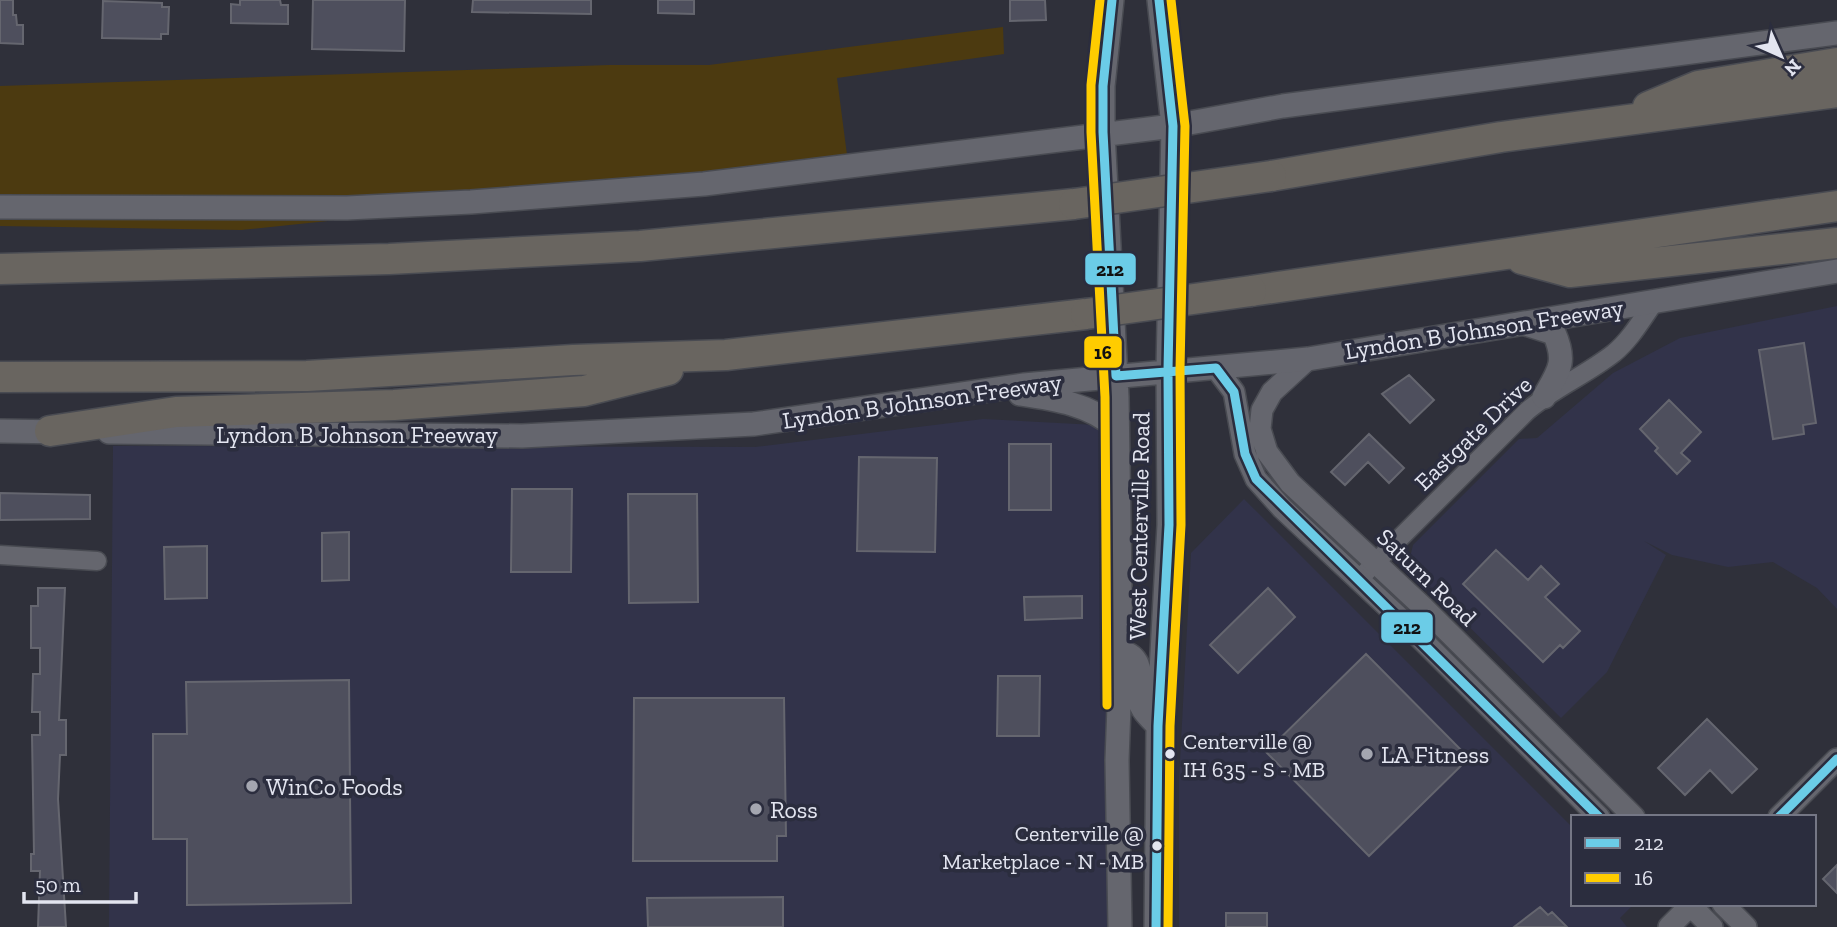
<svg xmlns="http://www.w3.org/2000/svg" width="1837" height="927" font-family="'Zilla Slab',serif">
<rect width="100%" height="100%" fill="#2f303a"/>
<path fill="#32334a" d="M 1837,306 L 1837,609 L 1817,588 L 1773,562 L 1728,567 L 1672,555 L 1644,541 L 1666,555 L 1607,672 L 1561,718 L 1412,570 L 1410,557 L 1413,545 L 1519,439 L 1537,438 L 1613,373 L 1680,338 Z
M 983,419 L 1096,425 L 1107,444 L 1107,927 L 109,927 L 113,446 L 755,447 Z
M 1244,499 L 1573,828 L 1573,904 L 1634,904 L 1620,918 L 1627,927 L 1179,927 L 1179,780 L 1191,553 Z"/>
<path fill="#4c3a10" d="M 1003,27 L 1004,54 L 837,78 L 847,155 L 812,170 L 241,230 L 0,226 L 0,86 L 609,65 L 709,65 Z"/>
<path fill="#4e4f5d" stroke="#65666f" stroke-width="2" d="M 0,0 L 13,0 L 13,15 L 16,15 L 17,25 L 23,25 L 23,44 L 0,43 Z
M 240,0 L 280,0 L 281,5 L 288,5 L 288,24 L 231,23 L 231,4 L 240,5 Z
M 313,0 L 405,0 L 404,51 L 312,49 Z
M 473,0 L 591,0 L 591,14 L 472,12 Z
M 658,0 L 694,0 L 694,14 L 658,13 Z
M 1010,0 L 1045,0 L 1046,20 L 1010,21 Z
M 103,1 L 162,3 L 162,7 L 169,7 L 168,34 L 161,34 L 161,39 L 102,38 Z
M 1804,343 L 1816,423 L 1803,425 L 1804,434 L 1773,439 L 1759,350 Z
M 1409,375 L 1434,400 L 1410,423 L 1382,394 Z
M 1669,400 L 1701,432 L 1681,453 L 1690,461 L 1677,474 L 1655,451 L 1658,448 L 1640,429 Z
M 1369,434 L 1404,468 L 1389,483 L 1368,462 L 1345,485 L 1331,472 Z
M 1009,444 L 1051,444 L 1051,510 L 1009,510 Z
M 859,457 L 937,458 L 935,552 L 857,551 Z
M 512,489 L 572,489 L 571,572 L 511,572 Z
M 0,493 L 90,495 L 90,519 L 0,520 Z
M 628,494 L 697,494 L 698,602 L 629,603 Z
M 349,532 L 349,580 L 322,581 L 322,533 Z
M 207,546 L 207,598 L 165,599 L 164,547 Z
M 1496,550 L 1528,580 L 1541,566 L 1559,584 L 1545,597 L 1580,631 L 1563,648 L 1560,645 L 1543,662 L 1463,584 Z
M 38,588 L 65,588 L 59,720 L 66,720 L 66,755 L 60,755 L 58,799 L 66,927 L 38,927 L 40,871 L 31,871 L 31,854 L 34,854 L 32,735 L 40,735 L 40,712 L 32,712 L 33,674 L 40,674 L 40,648 L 31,648 L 31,606 L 38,606 Z
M 1268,588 L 1295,617 L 1238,673 L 1210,645 Z
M 1082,596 L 1082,618 L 1025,620 L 1024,597 Z
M 1366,654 L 1469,758 L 1369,856 L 1266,752 Z
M 998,676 L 1040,676 L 1039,736 L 997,736 Z
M 349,680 L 351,903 L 187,905 L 187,839 L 153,839 L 153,734 L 187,734 L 186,682 Z
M 634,698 L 784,698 L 786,836 L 777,836 L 777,861 L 633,861 Z
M 1707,719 L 1757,769 L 1732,793 L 1710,770 L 1685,795 L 1658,768 Z
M 1837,865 L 1837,893 L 1823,879 Z
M 783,897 L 783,927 L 648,927 L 647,898 Z
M 1540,907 L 1548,915 L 1552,912 L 1567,927 L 1514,927 Z
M 1226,913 L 1267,913 L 1267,927 L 1226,927 Z"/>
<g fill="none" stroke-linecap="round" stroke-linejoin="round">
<defs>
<path id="minor" d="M 0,555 L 97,561
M 1359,579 L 1527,411 C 1554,388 1586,375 1614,353 C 1631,339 1642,319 1655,301"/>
<path id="tertiary" d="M 1308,359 L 1272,392 L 1262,410 L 1260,429 L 1267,452 L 1290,483 L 1423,607 L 1634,817
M 1216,368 L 1234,392 L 1245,454 L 1256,479 L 1282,508 L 1406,624 L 1599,817
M 1779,817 L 1837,759
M 1689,904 L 1712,927
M 1723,904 L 1746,927
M 1669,927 L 1692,904"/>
<path id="secondary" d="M 1112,0 L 1103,86 L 1103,132 L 1117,397 L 1121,652 L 1117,760 L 1120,927
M 0,207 L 347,208 L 471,202 L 704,184 L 1173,126 L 1283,106 L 1837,33
M 1526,324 L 1554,333 C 1567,362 1559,371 1544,397
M 1020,394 C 1054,399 1090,404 1116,428
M 0,431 L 64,432
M 109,432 L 522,436 L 754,424 L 1024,385 L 1308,359 L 1837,271
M 1121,652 C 1147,657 1137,685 1141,704 C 1142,711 1153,720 1158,726
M 1156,927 L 1158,726 L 1169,525 L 1168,370 L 1173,126 L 1159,0"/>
<path id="motorway" d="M 1648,107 L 1698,86 L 1837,63
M 1271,176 L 1501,137 L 1837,92
M 1522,259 L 1570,272 L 1837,243
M 0,269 L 389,259 L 640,246 L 1074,204
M 1251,291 L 1837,206
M 0,377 L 307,376 L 573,360 L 726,355 L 1086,314
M 50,431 L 176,412 L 394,405 L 584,391 L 668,370"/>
</defs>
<use href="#minor" stroke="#494b52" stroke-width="21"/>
<use href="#tertiary" stroke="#494b52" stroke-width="24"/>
<use href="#secondary" stroke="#494b52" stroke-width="26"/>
<use href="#motorway" stroke="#494b52" stroke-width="33"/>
<use href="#minor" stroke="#65666e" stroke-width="18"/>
<use href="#tertiary" stroke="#65666e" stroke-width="21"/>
<use href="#secondary" stroke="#65666e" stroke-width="23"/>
<use href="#motorway" stroke="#696560" stroke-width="30"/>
<defs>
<path id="motorway-bridge" d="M 1074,204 L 1271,176
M 1086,314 L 1251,291"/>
</defs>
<use href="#motorway-bridge" stroke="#494b52" stroke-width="33" stroke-linecap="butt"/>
<use href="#motorway-bridge" stroke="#696560" stroke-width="30"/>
<defs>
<path id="bus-1" d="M 1112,0 L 1103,86 L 1103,132 L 1116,376 L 1216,368 L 1234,392 L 1245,454 L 1256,479 L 1599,817
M 1779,817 L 1837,759
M 1156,927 L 1158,726 L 1169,525 L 1168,370 L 1173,126 L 1159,0"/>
<path id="bus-2" d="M 1100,0 L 1091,85 L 1091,132 L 1105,397 L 1107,705
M 1168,927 L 1170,726 L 1181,525 L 1180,370 L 1185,126 L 1171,0"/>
</defs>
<use href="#bus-1" stroke="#2b2d3e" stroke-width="14"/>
<use href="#bus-2" stroke="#2b2d3e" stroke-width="14"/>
<use href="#bus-1" stroke="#6bcce7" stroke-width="9"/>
<use href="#bus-2" stroke="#fc0" stroke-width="9"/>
</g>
<g fill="#e3e5f0" stroke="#2b2d3e" stroke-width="2.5">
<circle cx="1170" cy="754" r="6"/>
<circle cx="1157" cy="846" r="6"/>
</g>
<g fill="#a4a6b0" stroke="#2b2d3e" stroke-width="2.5">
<circle cx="1367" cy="754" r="7"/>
<circle cx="252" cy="786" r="7"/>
<circle cx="756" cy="809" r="7"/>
</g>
<g text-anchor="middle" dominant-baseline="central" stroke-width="7" stroke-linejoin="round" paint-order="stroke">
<g font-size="22" fill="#e3e5f0" stroke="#2b2d3e" text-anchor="start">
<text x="1183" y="741">Centerville @<tspan x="1183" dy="28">IH 635 - S - MB</tspan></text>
<text x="1144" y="833" text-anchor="end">Centerville @<tspan x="1144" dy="28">Marketplace - N - MB</tspan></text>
</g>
<g font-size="24" fill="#e3e5f0" stroke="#2b2d3e">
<text transform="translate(1484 329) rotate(-9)">Lyndon B Johnson Freeway</text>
<text transform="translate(922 401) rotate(-8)">Lyndon B Johnson Freeway</text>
<text transform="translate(1473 433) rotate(-44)">Eastgate Drive</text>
<text x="357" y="434">Lyndon B Johnson Freeway</text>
<text transform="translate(1139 526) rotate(-89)">West Centerville Road</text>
<text transform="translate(1427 577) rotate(44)">Saturn Road</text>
</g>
<g font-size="24" fill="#e3e5f0" stroke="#2b2d3e" text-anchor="start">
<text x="1381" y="754">LA Fitness</text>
<text x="266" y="786">WinCo Foods</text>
<text x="770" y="809">Ross</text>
</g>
</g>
<g stroke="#2b2d3e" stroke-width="2.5">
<rect x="1084" y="252" width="53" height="34" rx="7" fill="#6bcce7"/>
<rect x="1083" y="335" width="40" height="34" rx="7" fill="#fc0"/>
<rect x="1380" y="611" width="54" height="33" rx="7" fill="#6bcce7"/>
</g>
<g font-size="19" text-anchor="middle" font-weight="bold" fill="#111">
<text x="1110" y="276">212</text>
<text x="1103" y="359">16</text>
<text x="1407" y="634">212</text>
</g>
<rect x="1571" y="815" width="245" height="91" fill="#2b2d3e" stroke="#757785" stroke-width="2"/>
<rect x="1585" y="838" width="35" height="10" fill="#6bcce7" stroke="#757785" stroke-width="2"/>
<text x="1634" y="850" font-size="21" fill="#e3e5f0">212</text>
<rect x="1585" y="873" width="35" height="10" fill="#ffcc00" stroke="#757785" stroke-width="2"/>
<text x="1634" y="885" font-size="21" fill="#e3e5f0">16</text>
<g transform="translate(1781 56) rotate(135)" stroke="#2b2d3e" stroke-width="5" paint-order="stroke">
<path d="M0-5L12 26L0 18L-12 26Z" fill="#e3e5f0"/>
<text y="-10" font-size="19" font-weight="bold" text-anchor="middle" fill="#e3e5f0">N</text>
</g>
<path d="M24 892v10h112v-10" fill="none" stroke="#e3e5f0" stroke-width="3.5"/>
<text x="35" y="892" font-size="21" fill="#e3e5f0" stroke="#2b2d3e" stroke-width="5" paint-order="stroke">50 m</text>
</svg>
